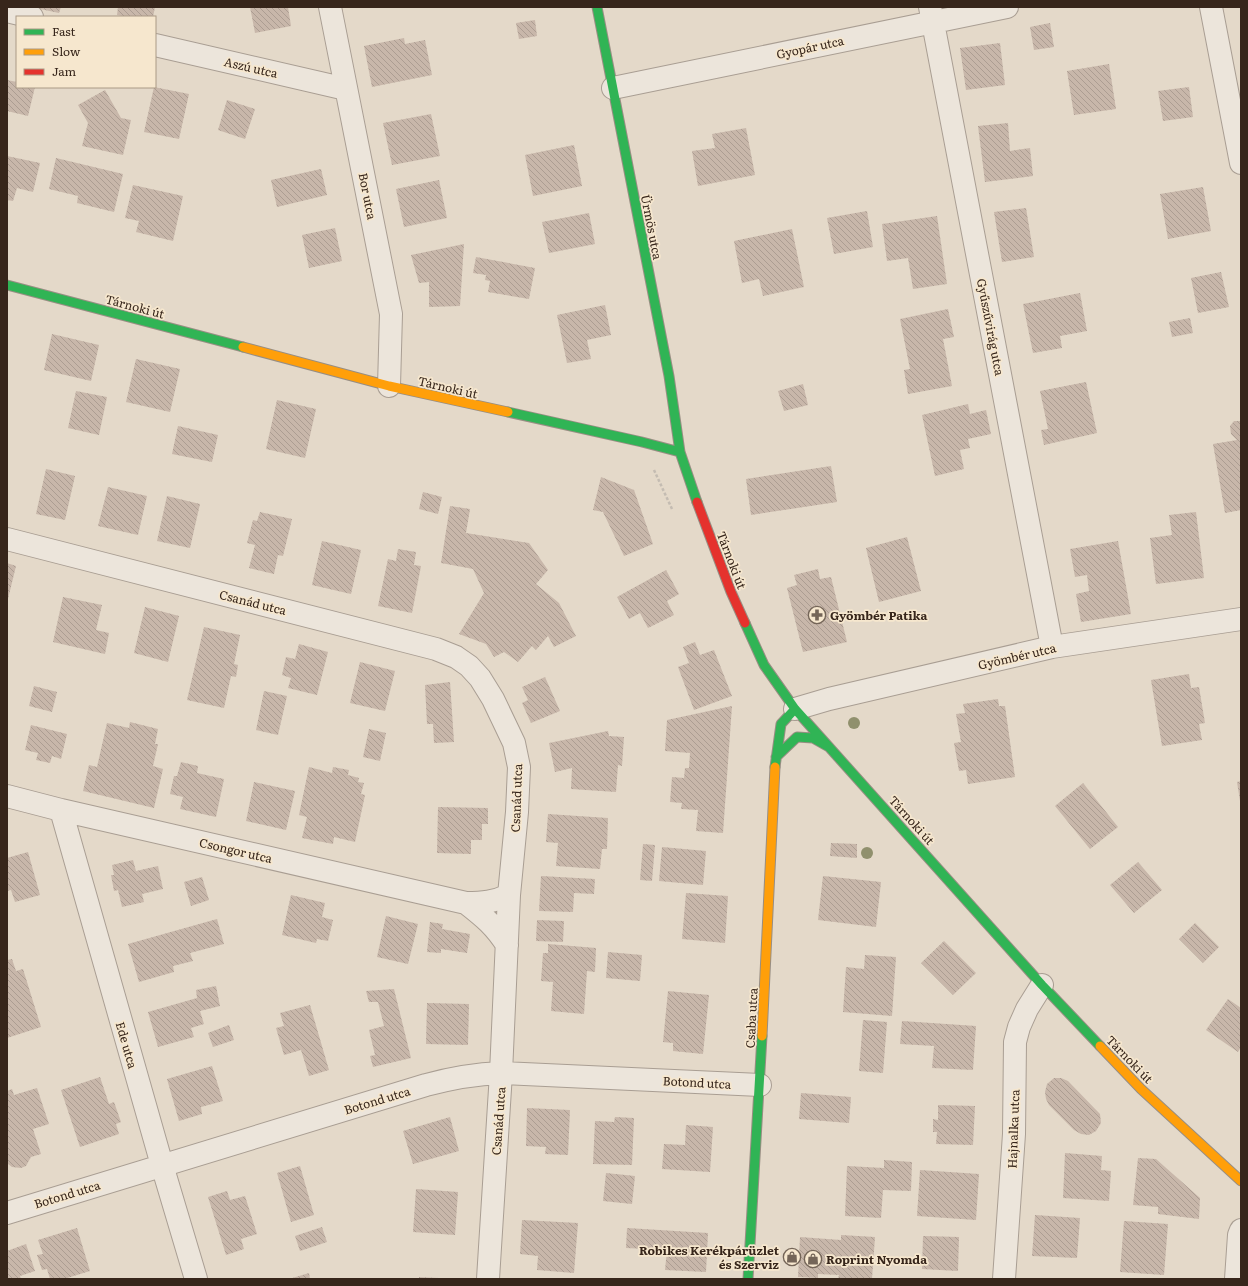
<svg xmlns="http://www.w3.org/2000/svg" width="1248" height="1286" font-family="Literata,serif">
<defs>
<pattern id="building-back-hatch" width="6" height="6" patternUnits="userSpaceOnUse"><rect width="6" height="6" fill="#c8b7aa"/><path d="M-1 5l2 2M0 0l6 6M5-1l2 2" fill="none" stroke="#ac9d92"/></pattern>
</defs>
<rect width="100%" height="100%" fill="#e4d9c9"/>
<path fill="url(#building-back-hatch)" d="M 40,7 L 61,7 L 59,13 L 40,9 Z
M 118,7 L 155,7 L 153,17 L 128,17 L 117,15 Z
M 250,7 L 288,7 L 291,26 L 255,33 Z
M 535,20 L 537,36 L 519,39 L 516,23 Z
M 1050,23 L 1054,47 L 1034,50 L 1030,27 Z
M 404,38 L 405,44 L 425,40 L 432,75 L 372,87 L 364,46 Z
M 1000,43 L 1005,85 L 966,90 L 960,48 Z
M 1109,64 L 1116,109 L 1074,115 L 1067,71 Z
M 7,80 L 17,82 L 17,87 L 35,87 L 28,116 L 7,111 Z
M 154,87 L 189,94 L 179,139 L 144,132 Z
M 1189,87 L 1193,117 L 1163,121 L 1158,91 Z
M 105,90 L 121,118 L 131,120 L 123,155 L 82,146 L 88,123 L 78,105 Z
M 227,100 L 255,109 L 245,139 L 218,130 Z
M 431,114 L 440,156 L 392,165 L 383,123 Z
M 1008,123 L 1010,151 L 1030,148 L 1033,176 L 985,182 L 978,126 Z
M 746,128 L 755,175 L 698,186 L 692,151 L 715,148 L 712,134 Z
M 574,145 L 582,186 L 533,196 L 525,155 Z
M 7,156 L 40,163 L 33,192 L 17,188 L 13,201 L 7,200 Z
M 56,158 L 123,174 L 114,212 L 77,203 L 78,196 L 49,189 Z
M 321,169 L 327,195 L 277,207 L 271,180 Z
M 439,180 L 447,218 L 404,227 L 396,189 Z
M 133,185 L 183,196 L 173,241 L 136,232 L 139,221 L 125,218 Z
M 1203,187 L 1211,231 L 1168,239 L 1160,194 Z
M 1026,208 L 1034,257 L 1002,262 L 994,212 Z
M 867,211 L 873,247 L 834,254 L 827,218 Z
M 589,213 L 595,244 L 549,253 L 542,222 Z
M 937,216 L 947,284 L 913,289 L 908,258 L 887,261 L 882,224 Z
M 335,228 L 342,261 L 309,268 L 302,235 Z
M 792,229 L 804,287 L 763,296 L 759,279 L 742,283 L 734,241 Z
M 464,244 L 460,306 L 429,307 L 429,282 L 419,283 L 411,255 Z
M 476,257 L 535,268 L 529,299 L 488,292 L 490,281 L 485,280 L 486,275 L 473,273 Z
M 1221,272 L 1229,307 L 1198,313 L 1191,278 Z
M 1080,293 L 1087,331 L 1060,336 L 1062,348 L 1033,353 L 1023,304 Z
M 605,305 L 611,335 L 587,340 L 591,359 L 567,363 L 557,315 Z
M 948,309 L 954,337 L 943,339 L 952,386 L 908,394 L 904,370 L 910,369 L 900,319 Z
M 1190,318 L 1193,333 L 1172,337 L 1169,322 Z
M 52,334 L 99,345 L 91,381 L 44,370 Z
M 136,359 L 180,369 L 170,412 L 126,402 Z
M 1086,382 L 1097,433 L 1044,445 L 1041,430 L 1048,429 L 1040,391 Z
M 803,384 L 808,405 L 784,411 L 778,391 Z
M 76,391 L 107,397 L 99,435 L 68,428 Z
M 277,400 L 316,409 L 305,458 L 266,449 Z
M 968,404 L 970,414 L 986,410 L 991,434 L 968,439 L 970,448 L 960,450 L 964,469 L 935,476 L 922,415 Z
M 1234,421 L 1241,421 L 1241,510 L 1225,513 L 1213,444 L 1237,440 L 1231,434 L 1230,426 Z
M 178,426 L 218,435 L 212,462 L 172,454 Z
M 831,466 L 837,502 L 751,515 L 746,479 Z
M 46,469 L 75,476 L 65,520 L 36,514 Z
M 601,477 L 634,490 L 653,544 L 624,556 L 603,512 L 593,510 Z
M 108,487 L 147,496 L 138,535 L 98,526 Z
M 423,492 L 442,497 L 438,514 L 419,509 Z
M 167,496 L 200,504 L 190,548 L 157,541 Z
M 450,506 L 470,509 L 466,533 L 529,543 L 548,570 L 536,584 L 559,603 L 576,636 L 554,647 L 548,636 L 536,650 L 532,646 L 518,662 L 504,652 L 494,657 L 486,644 L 459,634 L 484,593 L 473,569 L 441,563 Z
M 260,512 L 292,519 L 283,556 L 278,555 L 274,574 L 249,568 L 255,545 L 247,543 L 253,520 L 257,521 Z
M 1196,512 L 1204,578 L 1156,584 L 1150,538 L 1172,535 L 1169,515 Z
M 907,537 L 921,591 L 879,602 L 866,548 Z
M 322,541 L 361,550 L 351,594 L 312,585 Z
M 1118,541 L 1131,614 L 1081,622 L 1076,594 L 1089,591 L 1087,575 L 1075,577 L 1070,549 Z
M 398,549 L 416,552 L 414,565 L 421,566 L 412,613 L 378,606 L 388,559 L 396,561 Z
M 7,563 L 16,566 L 8,599 L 7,599 Z
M 818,569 L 820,579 L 831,577 L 847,642 L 803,652 L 787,588 L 797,585 L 794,575 Z
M 666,570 L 679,594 L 667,601 L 674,615 L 648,628 L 640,613 L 629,619 L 617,597 Z
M 63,597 L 102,605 L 96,630 L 109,633 L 105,654 L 53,642 Z
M 145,607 L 179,616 L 168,662 L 134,653 Z
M 204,627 L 240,635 L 234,664 L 238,665 L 236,677 L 231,676 L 224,708 L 187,700 Z
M 695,642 L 700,655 L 714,650 L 732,696 L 694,710 L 678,667 L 689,663 L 683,647 Z
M 299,644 L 328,652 L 317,695 L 288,688 L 291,678 L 282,675 L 286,657 L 295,659 Z
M 360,662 L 395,671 L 385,711 L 350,703 Z
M 1189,674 L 1191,688 L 1199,687 L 1205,723 L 1199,724 L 1202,740 L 1162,746 L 1151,680 Z
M 545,677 L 560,711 L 531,723 L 522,703 L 528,700 L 522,687 Z
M 450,682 L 454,742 L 434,743 L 433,724 L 427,724 L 425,685 Z
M 34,686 L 57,692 L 52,712 L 29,706 Z
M 264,691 L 287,696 L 278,735 L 256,730 Z
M 998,699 L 999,706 L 1005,706 L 1015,777 L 968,784 L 966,770 L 959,771 L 954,743 L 961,742 L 956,714 L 965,713 L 963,704 Z
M 732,706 L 723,833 L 696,831 L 698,810 L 681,809 L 682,803 L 670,802 L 672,777 L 684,778 L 685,768 L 689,768 L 690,753 L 665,751 L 667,720 Z
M 130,722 L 158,729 L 155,744 L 158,744 L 153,766 L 163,769 L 154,808 L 83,791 L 89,765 L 97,767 L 107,723 L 129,728 Z
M 31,725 L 67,734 L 61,759 L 52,756 L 50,763 L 36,760 L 38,753 L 25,750 Z
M 369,729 L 386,733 L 380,761 L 363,757 Z
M 608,731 L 609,736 L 624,737 L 622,766 L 618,765 L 616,792 L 571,789 L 572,768 L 555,772 L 549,743 Z
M 181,762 L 198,766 L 197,773 L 224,779 L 216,817 L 180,809 L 183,797 L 170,794 L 174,776 L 177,776 Z
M 309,767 L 332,773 L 333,767 L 349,770 L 348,775 L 359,778 L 358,782 L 364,783 L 361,794 L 365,795 L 355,842 L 334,837 L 333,844 L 302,838 L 307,817 L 299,815 Z
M 1241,781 L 1241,801 L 1240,801 L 1237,782 Z
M 254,782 L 295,791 L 286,830 L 246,821 Z
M 1083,783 L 1118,827 L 1090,849 L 1055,806 Z
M 438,807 L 488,808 L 488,824 L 482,824 L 482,840 L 471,840 L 471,854 L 437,853 Z
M 548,814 L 608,818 L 607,849 L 602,849 L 600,869 L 556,866 L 558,843 L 546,842 Z
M 831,843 L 857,844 L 857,858 L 830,856 Z
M 643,844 L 655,845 L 652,881 L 640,880 Z
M 662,847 L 706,851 L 703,885 L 659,881 Z
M 28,852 L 40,895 L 15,902 L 11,890 L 7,891 L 7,858 Z
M 133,860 L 136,871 L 158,866 L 163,889 L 142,894 L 144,902 L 122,907 L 118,890 L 114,891 L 111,875 L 114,875 L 112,865 Z
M 1138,862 L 1162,890 L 1134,913 L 1110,885 Z
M 541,876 L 595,879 L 594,894 L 574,893 L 573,912 L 539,911 Z
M 823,876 L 881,882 L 876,927 L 818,920 Z
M 202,877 L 209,900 L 191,906 L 184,882 Z
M 686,893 L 728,896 L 725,943 L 682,939 Z
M 291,895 L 325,903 L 322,917 L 333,920 L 328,941 L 317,939 L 316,943 L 282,935 Z
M 386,916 L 418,924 L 408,964 L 377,957 Z
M 217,919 L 224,944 L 190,953 L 193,961 L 173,966 L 174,972 L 139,982 L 128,944 Z
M 537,920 L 564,921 L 563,942 L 536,941 Z
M 430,922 L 443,924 L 442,929 L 470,934 L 467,953 L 441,949 L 441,953 L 427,952 Z
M 1195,923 L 1219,947 L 1203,963 L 1179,939 Z
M 944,941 L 976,973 L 953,995 L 921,963 Z
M 548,944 L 596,948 L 595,972 L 587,971 L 584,1014 L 551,1011 L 553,982 L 541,981 L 543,953 L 548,953 Z
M 608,952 L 642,955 L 640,981 L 606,978 Z
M 865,955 L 896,957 L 892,1016 L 843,1012 L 846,967 L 864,969 Z
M 12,959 L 16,971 L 23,969 L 41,1027 L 7,1038 L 7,960 Z
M 216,986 L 220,1006 L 200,1011 L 204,1024 L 191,1028 L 194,1037 L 158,1047 L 148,1012 L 197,998 L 196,990 Z
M 394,989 L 411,1058 L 373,1067 L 370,1056 L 375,1055 L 369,1030 L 384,1026 L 378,1002 L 369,1002 L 366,991 Z
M 668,991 L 709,995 L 703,1054 L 673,1051 L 673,1043 L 663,1042 Z
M 1228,999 L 1241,1008 L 1241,1047 L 1238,1052 L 1206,1030 Z
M 427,1003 L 469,1004 L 468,1045 L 426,1044 Z
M 310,1005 L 329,1070 L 309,1076 L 301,1050 L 284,1055 L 276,1028 L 284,1026 L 280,1013 Z
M 863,1020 L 887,1022 L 883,1073 L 859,1071 Z
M 902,1021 L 976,1026 L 973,1070 L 932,1068 L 934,1046 L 900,1044 Z
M 229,1025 L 234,1040 L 213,1047 L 208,1033 Z
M 212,1066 L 223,1101 L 201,1107 L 202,1114 L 179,1121 L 167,1079 Z
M 100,1077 L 109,1104 L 114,1102 L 121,1122 L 116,1124 L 119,1134 L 80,1147 L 61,1090 Z
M 1054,1078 L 1061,1078 L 1068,1081 L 1100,1114 L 1101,1123 L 1096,1131 L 1089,1135 L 1081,1134 L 1074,1130 L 1049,1105 L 1046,1099 L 1045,1092 L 1047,1084 Z
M 37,1088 L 49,1124 L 33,1129 L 41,1154 L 31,1157 L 26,1166 L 21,1168 L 12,1167 L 8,1164 L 7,1165 L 7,1091 L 12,1089 L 14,1095 Z
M 801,1093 L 851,1097 L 849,1123 L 799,1119 Z
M 938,1105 L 975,1106 L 973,1145 L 936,1144 L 937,1132 L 933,1132 L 933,1119 L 938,1120 Z
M 527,1108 L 570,1110 L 568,1155 L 545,1154 L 546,1147 L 526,1146 Z
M 450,1117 L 459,1151 L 413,1164 L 403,1131 Z
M 615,1117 L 634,1118 L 632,1165 L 593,1164 L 595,1121 L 614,1122 Z
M 686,1125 L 713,1127 L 710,1172 L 662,1169 L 664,1144 L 685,1145 Z
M 1065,1153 L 1102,1156 L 1101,1170 L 1111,1171 L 1109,1201 L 1063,1198 Z
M 1138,1158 L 1156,1159 L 1200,1198 L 1199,1219 L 1158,1214 L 1158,1207 L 1133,1205 Z
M 884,1160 L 912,1162 L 911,1191 L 883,1190 L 881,1218 L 845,1216 L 847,1166 L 884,1168 Z
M 300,1166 L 314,1215 L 291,1222 L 277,1173 Z
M 920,1170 L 979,1174 L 976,1220 L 917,1216 Z
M 606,1173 L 635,1176 L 632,1204 L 603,1201 Z
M 416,1189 L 458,1192 L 455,1235 L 413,1232 Z
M 227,1191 L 230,1200 L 245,1196 L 257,1234 L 241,1239 L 244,1249 L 226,1255 L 208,1197 Z
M 1035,1215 L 1080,1218 L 1077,1258 L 1032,1256 Z
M 522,1220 L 578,1223 L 574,1273 L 537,1270 L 538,1256 L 520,1254 Z
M 1124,1221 L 1168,1224 L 1164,1275 L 1120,1272 Z
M 322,1227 L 327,1242 L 300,1251 L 295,1236 Z
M 77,1228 L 90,1271 L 64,1279 L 50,1279 L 47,1269 L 42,1270 L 37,1255 L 43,1254 L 38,1240 Z
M 627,1228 L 708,1233 L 706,1272 L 665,1270 L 667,1250 L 626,1248 Z
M 841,1235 L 875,1237 L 872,1279 L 838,1279 L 839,1275 L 818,1274 L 818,1278 L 798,1277 L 800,1237 L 841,1240 Z
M 923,1236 L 959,1237 L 958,1271 L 922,1269 Z
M 26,1244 L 35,1271 L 20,1276 L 21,1279 L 7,1279 L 7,1251 Z
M 309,1273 L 310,1279 L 289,1279 Z
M 419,1277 L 439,1278 L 439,1279 L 419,1279 Z"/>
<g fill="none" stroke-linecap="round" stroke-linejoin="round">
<defs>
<path id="street" d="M 330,7 L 391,314 L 389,386
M 930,7 L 1052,647
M 1211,7 L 1241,163
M 7,11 L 32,17
M 155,45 L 346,89
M 613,88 L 1007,7
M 7,539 L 436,649 L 456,657 L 469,666 L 480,678 L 493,699 L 514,743 L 519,767 L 517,812 L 509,895 L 501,1073 L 488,1279
M 795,709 L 829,699 L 1052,647 L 1241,619
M 7,796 L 61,810 L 466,903 C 483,903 494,902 509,895
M 61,810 L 162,1165 L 196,1279
M 466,903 C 484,917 495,926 507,945
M 7,1213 L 426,1085 C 452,1078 475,1074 501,1073 L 760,1085
M 1004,1279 L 1014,1134 L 1015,1042 L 1019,1027 L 1027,1009 L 1042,985
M 1236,1279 L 1239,1235 L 1241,1230"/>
<path id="fast" d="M 597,7 L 669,376 L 680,452 L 697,502
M 7,285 L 243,347
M 508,412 L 642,442 L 680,452
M 745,623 L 764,665 L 795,709 L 1042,985 L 1100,1046
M 776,757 L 797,737 L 813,738 L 829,747
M 775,767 L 781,724 L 795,709
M 748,1279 L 762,1036"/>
<path id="slow" d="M 243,347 L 389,386 L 508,412
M 762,1036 L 775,767
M 1100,1046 L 1141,1089 L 1241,1181"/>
<path id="jam" d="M 697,502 L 731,592 L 745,623"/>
</defs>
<use href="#street" stroke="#a99e93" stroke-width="24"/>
<use href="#fast" stroke="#988e83" stroke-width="11"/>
<use href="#slow" stroke="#988e83" stroke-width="11"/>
<use href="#jam" stroke="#988e83" stroke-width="11"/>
<path stroke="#c4bcb2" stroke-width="2.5" stroke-dasharray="3 2" stroke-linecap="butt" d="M 654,470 L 672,509"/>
<use href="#street" stroke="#ece5db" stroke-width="22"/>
<use href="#fast" stroke="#30b455" stroke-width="9"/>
<use href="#slow" stroke="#ff9f0a" stroke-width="9"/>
<use href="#jam" stroke="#e5322d" stroke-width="9"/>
</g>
<g fill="#90906d">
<circle cx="854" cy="723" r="6"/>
<circle cx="867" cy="853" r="6"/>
</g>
<defs>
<symbol id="pharmacy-ring" viewBox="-11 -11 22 22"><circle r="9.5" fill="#f6e7ce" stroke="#746558" stroke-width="1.5"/><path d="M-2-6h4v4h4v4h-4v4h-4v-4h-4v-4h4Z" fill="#746558"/></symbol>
<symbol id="shop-ring" viewBox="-11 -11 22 22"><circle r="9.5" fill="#f6e7ce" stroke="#746558" stroke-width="1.5"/><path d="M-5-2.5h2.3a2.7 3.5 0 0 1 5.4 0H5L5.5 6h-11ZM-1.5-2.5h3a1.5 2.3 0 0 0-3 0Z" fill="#746558"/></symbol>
</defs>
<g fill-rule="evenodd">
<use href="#pharmacy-ring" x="807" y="605" width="20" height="20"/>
<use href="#shop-ring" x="782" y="1247" width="20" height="20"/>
<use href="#shop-ring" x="803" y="1249" width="20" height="20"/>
</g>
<g text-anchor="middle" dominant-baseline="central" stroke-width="3.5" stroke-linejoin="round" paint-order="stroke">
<g font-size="12" fill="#37261b" stroke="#f6e7ce">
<text transform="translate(810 47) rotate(-12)">Gyopár utca</text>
<text transform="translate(251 67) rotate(13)">Aszú utca</text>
<text transform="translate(368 196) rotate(79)">Bor utca</text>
<text transform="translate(652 227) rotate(79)">Ürmös utca</text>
<text transform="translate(135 306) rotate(15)">Tárnoki út</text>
<text transform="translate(991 327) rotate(79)">Gyűszűvirág utca</text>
<text transform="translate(448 387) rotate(13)">Tárnoki út</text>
<text transform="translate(732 560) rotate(69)">Tárnoki út</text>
<text transform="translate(253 602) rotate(14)">Csanád utca</text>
<text transform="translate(1017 656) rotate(-13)">Gyömbér utca</text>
<text transform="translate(516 798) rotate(-88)">Csanád utca</text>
<text transform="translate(912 820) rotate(48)">Tárnoki út</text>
<text transform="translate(236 850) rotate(13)">Csongor utca</text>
<text transform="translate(751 1018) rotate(-87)">Csaba utca</text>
<text transform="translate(127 1045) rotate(74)">Ede utca</text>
<text transform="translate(1130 1059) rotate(46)">Tárnoki út</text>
<text transform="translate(697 1082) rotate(3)">Botond utca</text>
<text transform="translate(377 1100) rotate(-17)">Botond utca</text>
<text transform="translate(498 1121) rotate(-86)">Csanád utca</text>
<text transform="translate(1013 1129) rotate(-88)">Hajnalka utca</text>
<text transform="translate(67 1194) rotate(-17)">Botond utca</text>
</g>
<g font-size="12" font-weight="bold" fill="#37261b" stroke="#f6e7ce" text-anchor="start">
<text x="830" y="615">Gyömbér Patika</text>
<text x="779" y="1250" text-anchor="end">Robikes Kerékpárüzlet<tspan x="779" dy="14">és Szerviz</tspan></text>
<text x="826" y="1259">Roprint Nyomda</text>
</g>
</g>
<rect width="1248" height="1286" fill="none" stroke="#37261b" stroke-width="16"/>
<rect x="16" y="16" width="140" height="72" fill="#f6e7ce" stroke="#aa9a86"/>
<rect x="24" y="29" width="20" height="6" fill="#30b455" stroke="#aa9a86"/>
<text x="52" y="36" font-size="12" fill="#37261b">Fast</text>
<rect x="24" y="49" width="20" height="6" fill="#ff9f0a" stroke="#aa9a86"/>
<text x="52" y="56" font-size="12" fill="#37261b">Slow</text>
<rect x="24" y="69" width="20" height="6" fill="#e5322d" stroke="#aa9a86"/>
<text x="52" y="76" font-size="12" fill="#37261b">Jam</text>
</svg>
